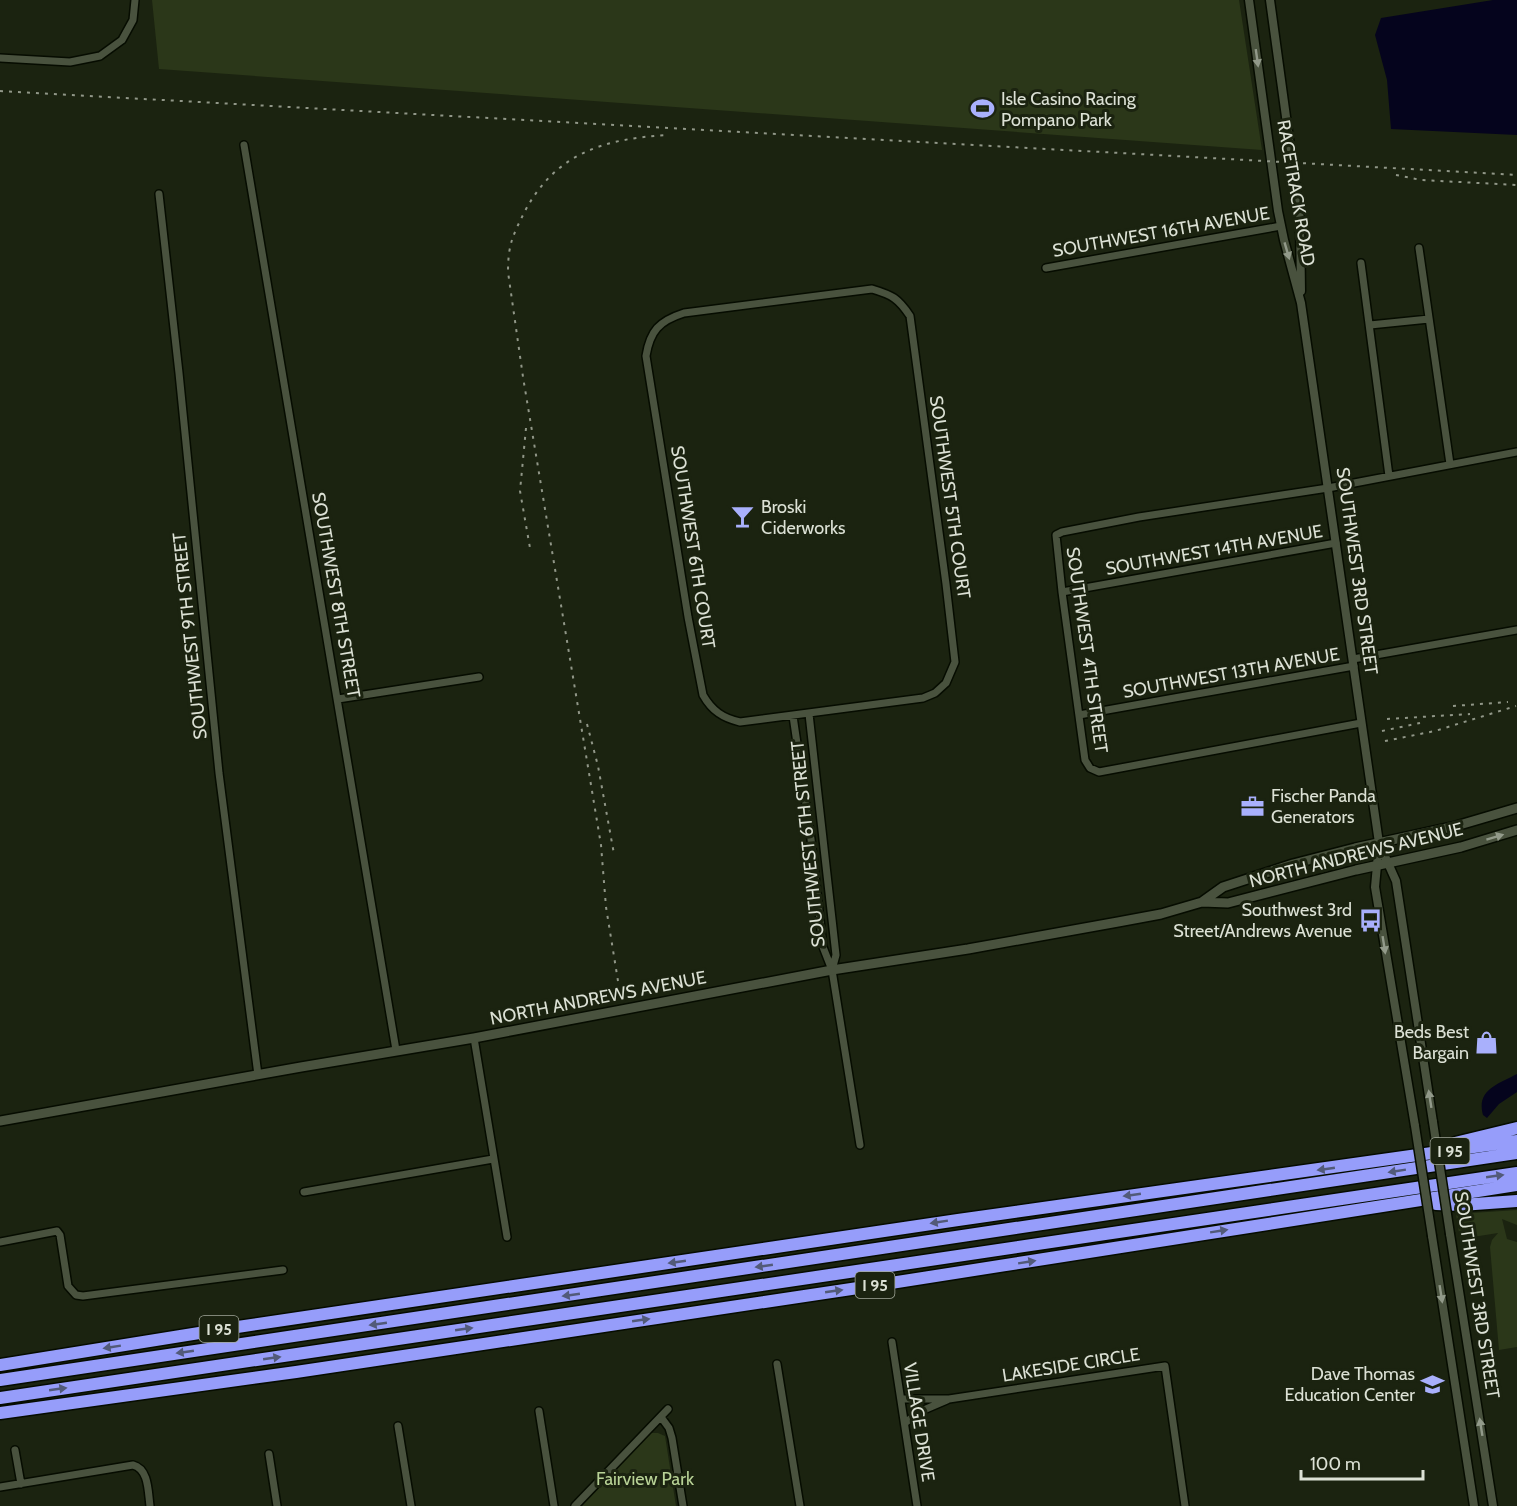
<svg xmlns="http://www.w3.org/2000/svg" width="1517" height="1506" font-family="Cabin,sans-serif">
<rect width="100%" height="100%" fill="#1b2310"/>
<path fill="#2b3719" d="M 152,0 L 1239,0 L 1262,150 L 159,69 Z
M 1517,1210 L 1517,1225 L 1502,1219 L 1507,1239 L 1517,1242 L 1517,1347 L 1499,1350 L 1490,1247 L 1492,1240 L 1498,1233 L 1460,1239 L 1456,1214 Z
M 651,1433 L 658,1433 L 665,1436 L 676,1506 L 582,1506 Z"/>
<path fill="#05041d" d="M 1493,0 L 1517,0 L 1517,135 L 1391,129 L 1387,80 L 1375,35 L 1381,18 Z
M 1517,1074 L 1517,1092 L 1499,1104 L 1487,1118 L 1483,1115 C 1476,1090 1498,1084 1517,1074 Z"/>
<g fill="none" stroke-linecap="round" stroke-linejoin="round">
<defs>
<path id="minor" d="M 0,58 L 70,62 L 100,56 L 122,40 L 133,20 L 135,0
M 244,145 L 396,1050
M 159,194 L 179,373 L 219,773 L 258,1075
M 1419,248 L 1450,464
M 1361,263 L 1389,476
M 1046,268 L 1281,226
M 872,289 C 892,295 898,298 910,316 L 946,584 L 955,662 L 946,683 L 935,693 L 923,698 L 740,722 C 723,718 712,711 703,695 L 688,617 L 646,356 C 650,331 659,321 684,313 Z
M 1370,325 L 1429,319
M 1062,592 L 1336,543
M 1353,659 L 1517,630
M 338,699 L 479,677
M 809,714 L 836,955 L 832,970
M 1079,715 L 1354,666
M 793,716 L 811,839 L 823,947 L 832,970 L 860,1145
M 1361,723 L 1099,772 L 1090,768 L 1085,760 L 1062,592 L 1056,535 L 1062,532 L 1139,517 L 1328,488 L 1517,452
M 474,1038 L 507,1237
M 304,1192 L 493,1159
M 0,1242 L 57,1231 L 60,1235 L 68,1286 L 76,1295 L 83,1296 L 283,1270
M 892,1342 L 917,1506
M 777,1364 L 800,1506
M 901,1399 L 949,1399 L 1165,1366 L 1185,1506
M 539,1411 L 554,1506
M 661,1417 L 669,1428 L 672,1438 L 683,1506
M 905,1423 L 919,1412 L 947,1400
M 398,1426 L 411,1506
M 15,1450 L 21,1484
M 269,1454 L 277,1506
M 0,1487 L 133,1465 C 149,1469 148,1492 150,1506
M 575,1506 L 668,1409"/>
<path id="tertiary" d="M 1249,0 L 1278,211 L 1284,240 L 1301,303 L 1379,843 L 1375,887 L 1415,1126
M 1270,0 L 1300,219 L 1301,291
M 1379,843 L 1396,881 L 1433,1122
M 1450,1234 L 1493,1506
M 1432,1236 L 1474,1506"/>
<path id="secondary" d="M 1202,902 L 1223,887 L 1293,864 L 1355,848 L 1456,826 L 1517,808
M 0,1121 L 301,1067 L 474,1038 L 832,970 L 968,949 L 1118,922 L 1161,914 L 1202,902 L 1228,903 L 1356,870 L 1461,847 L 1517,830"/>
<path id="motorway" d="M 1455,1143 L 1517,1128
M 1436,1204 L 1461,1205 L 1517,1201
M 0,1365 L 224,1329 L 958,1220 L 1517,1141
M 0,1380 L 1517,1153
M 0,1398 L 1517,1173
M 0,1413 L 296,1372 L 878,1285 L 1517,1185"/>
</defs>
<use href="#minor" stroke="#060c00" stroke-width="10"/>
<use href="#tertiary" stroke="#060c00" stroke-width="11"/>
<use href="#secondary" stroke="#060c00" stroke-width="12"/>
<use href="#motorway" stroke="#060c00" stroke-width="15"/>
<use href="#minor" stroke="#49523e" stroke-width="7"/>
<use href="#tertiary" stroke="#49523e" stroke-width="8"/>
<use href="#secondary" stroke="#49523e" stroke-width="9"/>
<use href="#motorway" stroke="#969dfa" stroke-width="12"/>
<path stroke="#919788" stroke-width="2" stroke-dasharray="3 6" stroke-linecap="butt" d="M 0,91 L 1517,175
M 1396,175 L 1421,180 L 1517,185
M 526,428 L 520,491 L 530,548
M 1453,706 L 1508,702
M 1387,719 L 1470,714
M 587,724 L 598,766 L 614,854
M 1382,731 L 1420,723
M 1385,741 L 1435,731 L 1516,706
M 618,981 L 606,907 L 601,845 L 523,377 L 508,272 C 508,244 513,235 525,211 C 556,153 604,139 666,135"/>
<defs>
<path id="tertiary-bridge" d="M 1433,1122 L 1450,1234
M 1415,1126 L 1432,1236"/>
</defs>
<use href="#tertiary-bridge" stroke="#060c00" stroke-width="11" stroke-linecap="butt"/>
<use href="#tertiary-bridge" stroke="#49523e" stroke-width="8"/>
</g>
<defs><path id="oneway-solid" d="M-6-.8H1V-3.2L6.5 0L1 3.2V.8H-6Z" transform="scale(1.5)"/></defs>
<g fill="#929a8a">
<use href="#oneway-solid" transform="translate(1257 58) rotate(82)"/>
<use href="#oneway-solid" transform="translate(1287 251) rotate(74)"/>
<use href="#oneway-solid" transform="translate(1495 837) rotate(-17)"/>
<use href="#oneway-solid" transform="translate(1384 945) rotate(81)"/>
<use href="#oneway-solid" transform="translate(1430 1099) rotate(-99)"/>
<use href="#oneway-solid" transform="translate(1441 1294) rotate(81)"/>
<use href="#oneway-solid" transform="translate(1481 1427) rotate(-99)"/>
</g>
<g fill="#525a79">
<use href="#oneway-solid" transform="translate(1326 1169) rotate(172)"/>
<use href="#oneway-solid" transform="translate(1397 1171) rotate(171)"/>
<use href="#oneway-solid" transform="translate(1495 1176) rotate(-8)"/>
<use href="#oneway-solid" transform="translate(1132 1195) rotate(172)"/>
<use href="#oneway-solid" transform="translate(939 1222) rotate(171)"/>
<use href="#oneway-solid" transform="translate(1219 1231) rotate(-9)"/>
<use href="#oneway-solid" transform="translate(677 1262) rotate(172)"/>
<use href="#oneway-solid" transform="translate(1027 1262) rotate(-9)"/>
<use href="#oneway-solid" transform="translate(764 1266) rotate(172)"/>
<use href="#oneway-solid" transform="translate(834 1291) rotate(-8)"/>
<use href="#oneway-solid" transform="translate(571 1295) rotate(172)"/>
<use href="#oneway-solid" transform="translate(641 1320) rotate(-8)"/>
<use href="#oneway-solid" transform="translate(378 1324) rotate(172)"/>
<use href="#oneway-solid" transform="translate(464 1329) rotate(-8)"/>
<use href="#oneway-solid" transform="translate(112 1347) rotate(171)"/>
<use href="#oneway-solid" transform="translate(185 1352) rotate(172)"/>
<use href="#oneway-solid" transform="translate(272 1358) rotate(-8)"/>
<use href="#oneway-solid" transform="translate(58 1389) rotate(-8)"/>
</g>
<defs>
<symbol id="stadium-bare" viewBox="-9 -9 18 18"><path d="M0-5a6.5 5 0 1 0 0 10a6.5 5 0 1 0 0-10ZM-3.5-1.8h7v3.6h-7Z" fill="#a9b0fc" stroke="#1b2310" stroke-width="2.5" paint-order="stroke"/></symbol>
<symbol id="bar-bare" viewBox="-9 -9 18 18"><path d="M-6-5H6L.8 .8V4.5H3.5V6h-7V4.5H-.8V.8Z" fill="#a9b0fc" stroke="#1b2310" stroke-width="2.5" paint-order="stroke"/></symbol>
<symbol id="office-bare" viewBox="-9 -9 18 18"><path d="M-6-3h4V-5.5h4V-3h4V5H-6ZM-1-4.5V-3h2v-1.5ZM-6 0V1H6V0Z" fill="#a9b0fc" stroke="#1b2310" stroke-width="2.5" paint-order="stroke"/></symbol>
<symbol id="bus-bare" viewBox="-9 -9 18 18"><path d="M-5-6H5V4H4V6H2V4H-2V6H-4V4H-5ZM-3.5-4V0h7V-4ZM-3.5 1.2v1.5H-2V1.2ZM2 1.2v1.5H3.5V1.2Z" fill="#a9b0fc" stroke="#1b2310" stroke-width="2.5" paint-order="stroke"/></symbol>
<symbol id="shop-bare" viewBox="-9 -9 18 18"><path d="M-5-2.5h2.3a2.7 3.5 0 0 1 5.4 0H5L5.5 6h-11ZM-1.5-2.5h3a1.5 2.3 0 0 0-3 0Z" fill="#a9b0fc" stroke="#1b2310" stroke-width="2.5" paint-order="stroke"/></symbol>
<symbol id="school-bare" viewBox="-9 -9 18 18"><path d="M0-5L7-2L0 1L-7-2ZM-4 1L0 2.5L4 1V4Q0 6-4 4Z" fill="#a9b0fc" stroke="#1b2310" stroke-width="2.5" paint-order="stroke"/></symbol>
</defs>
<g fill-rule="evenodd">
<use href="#stadium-bare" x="966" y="92" width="33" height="33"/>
<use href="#bar-bare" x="726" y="500" width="33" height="33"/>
<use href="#office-bare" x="1236" y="790" width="33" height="33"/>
<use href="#bus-bare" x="1354" y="904" width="33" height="33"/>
<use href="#shop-bare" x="1470" y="1026" width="33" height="33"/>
<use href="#school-bare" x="1416" y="1368" width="33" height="33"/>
</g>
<g text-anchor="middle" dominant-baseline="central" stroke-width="6" stroke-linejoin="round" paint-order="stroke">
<g fill="#1b2310" stroke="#a2a89a" stroke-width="1.5">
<rect x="1430.5" y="1138" width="39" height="26" rx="4.5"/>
<rect x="855.5" y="1272" width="39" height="26" rx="4.5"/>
<rect x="199.5" y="1316" width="39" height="26" rx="4.5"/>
</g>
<g font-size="16" font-weight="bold" fill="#dce1d5">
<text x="1450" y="1151">I 95</text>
<text x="875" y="1285">I 95</text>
<text x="219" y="1329">I 95</text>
</g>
<g font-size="18" fill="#dce1d5" stroke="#1b2310" text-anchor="start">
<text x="1001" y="99">Isle Casino Racing<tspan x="1001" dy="21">Pompano Park</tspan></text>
<text x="761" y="507">Broski<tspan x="761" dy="21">Ciderworks</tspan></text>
<text x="1271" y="796">Fischer Panda<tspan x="1271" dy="21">Generators</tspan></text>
<text x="1352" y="910" text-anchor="end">Southwest 3rd<tspan x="1352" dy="21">Street/Andrews Avenue</tspan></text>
<text x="1469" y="1032" text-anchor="end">Beds Best<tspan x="1469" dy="21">Bargain</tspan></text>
<text x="1415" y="1374" text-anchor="end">Dave Thomas<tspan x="1415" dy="21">Education Center</tspan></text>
</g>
<g font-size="18" fill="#dce1d5" stroke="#1b2310">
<text transform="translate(1296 193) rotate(80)">RACETRACK ROAD</text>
<text transform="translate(1161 232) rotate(-10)">SOUTHWEST 16TH AVENUE</text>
<text transform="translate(950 497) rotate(82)">SOUTHWEST 5TH COURT</text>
<text transform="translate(693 547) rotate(81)">SOUTHWEST 6TH COURT</text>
<text transform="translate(1214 550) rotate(-10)">SOUTHWEST 14TH AVENUE</text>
<text transform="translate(1357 571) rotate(82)">SOUTHWEST 3RD STREET</text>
<text transform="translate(336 595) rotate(80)">SOUTHWEST 8TH STREET</text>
<text transform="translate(190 636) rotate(-96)">SOUTHWEST 9TH STREET</text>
<text transform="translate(1087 650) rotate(82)">SOUTHWEST 4TH STREET</text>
<text transform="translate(1231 673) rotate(-10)">SOUTHWEST 13TH AVENUE</text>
<text transform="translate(808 844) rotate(-96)">SOUTHWEST 6TH STREET</text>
<text transform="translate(1356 855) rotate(-14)">NORTH ANDREWS AVENUE</text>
<text transform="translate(598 998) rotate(-11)">NORTH ANDREWS AVENUE</text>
<text transform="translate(1477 1295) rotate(81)">SOUTHWEST 3RD STREET</text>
<text transform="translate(1071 1365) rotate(-9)">LAKESIDE CIRCLE</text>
<text transform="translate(919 1422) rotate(81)">VILLAGE DRIVE</text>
</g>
<g font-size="18" fill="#b8d296" stroke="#1b2310">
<text x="645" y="1479">Fairview Park</text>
</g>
</g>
<path d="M1301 1470v9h122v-9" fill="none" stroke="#dce1d5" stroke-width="3"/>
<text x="1310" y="1470" font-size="18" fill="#dce1d5" stroke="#1b2310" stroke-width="4.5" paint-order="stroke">100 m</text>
</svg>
